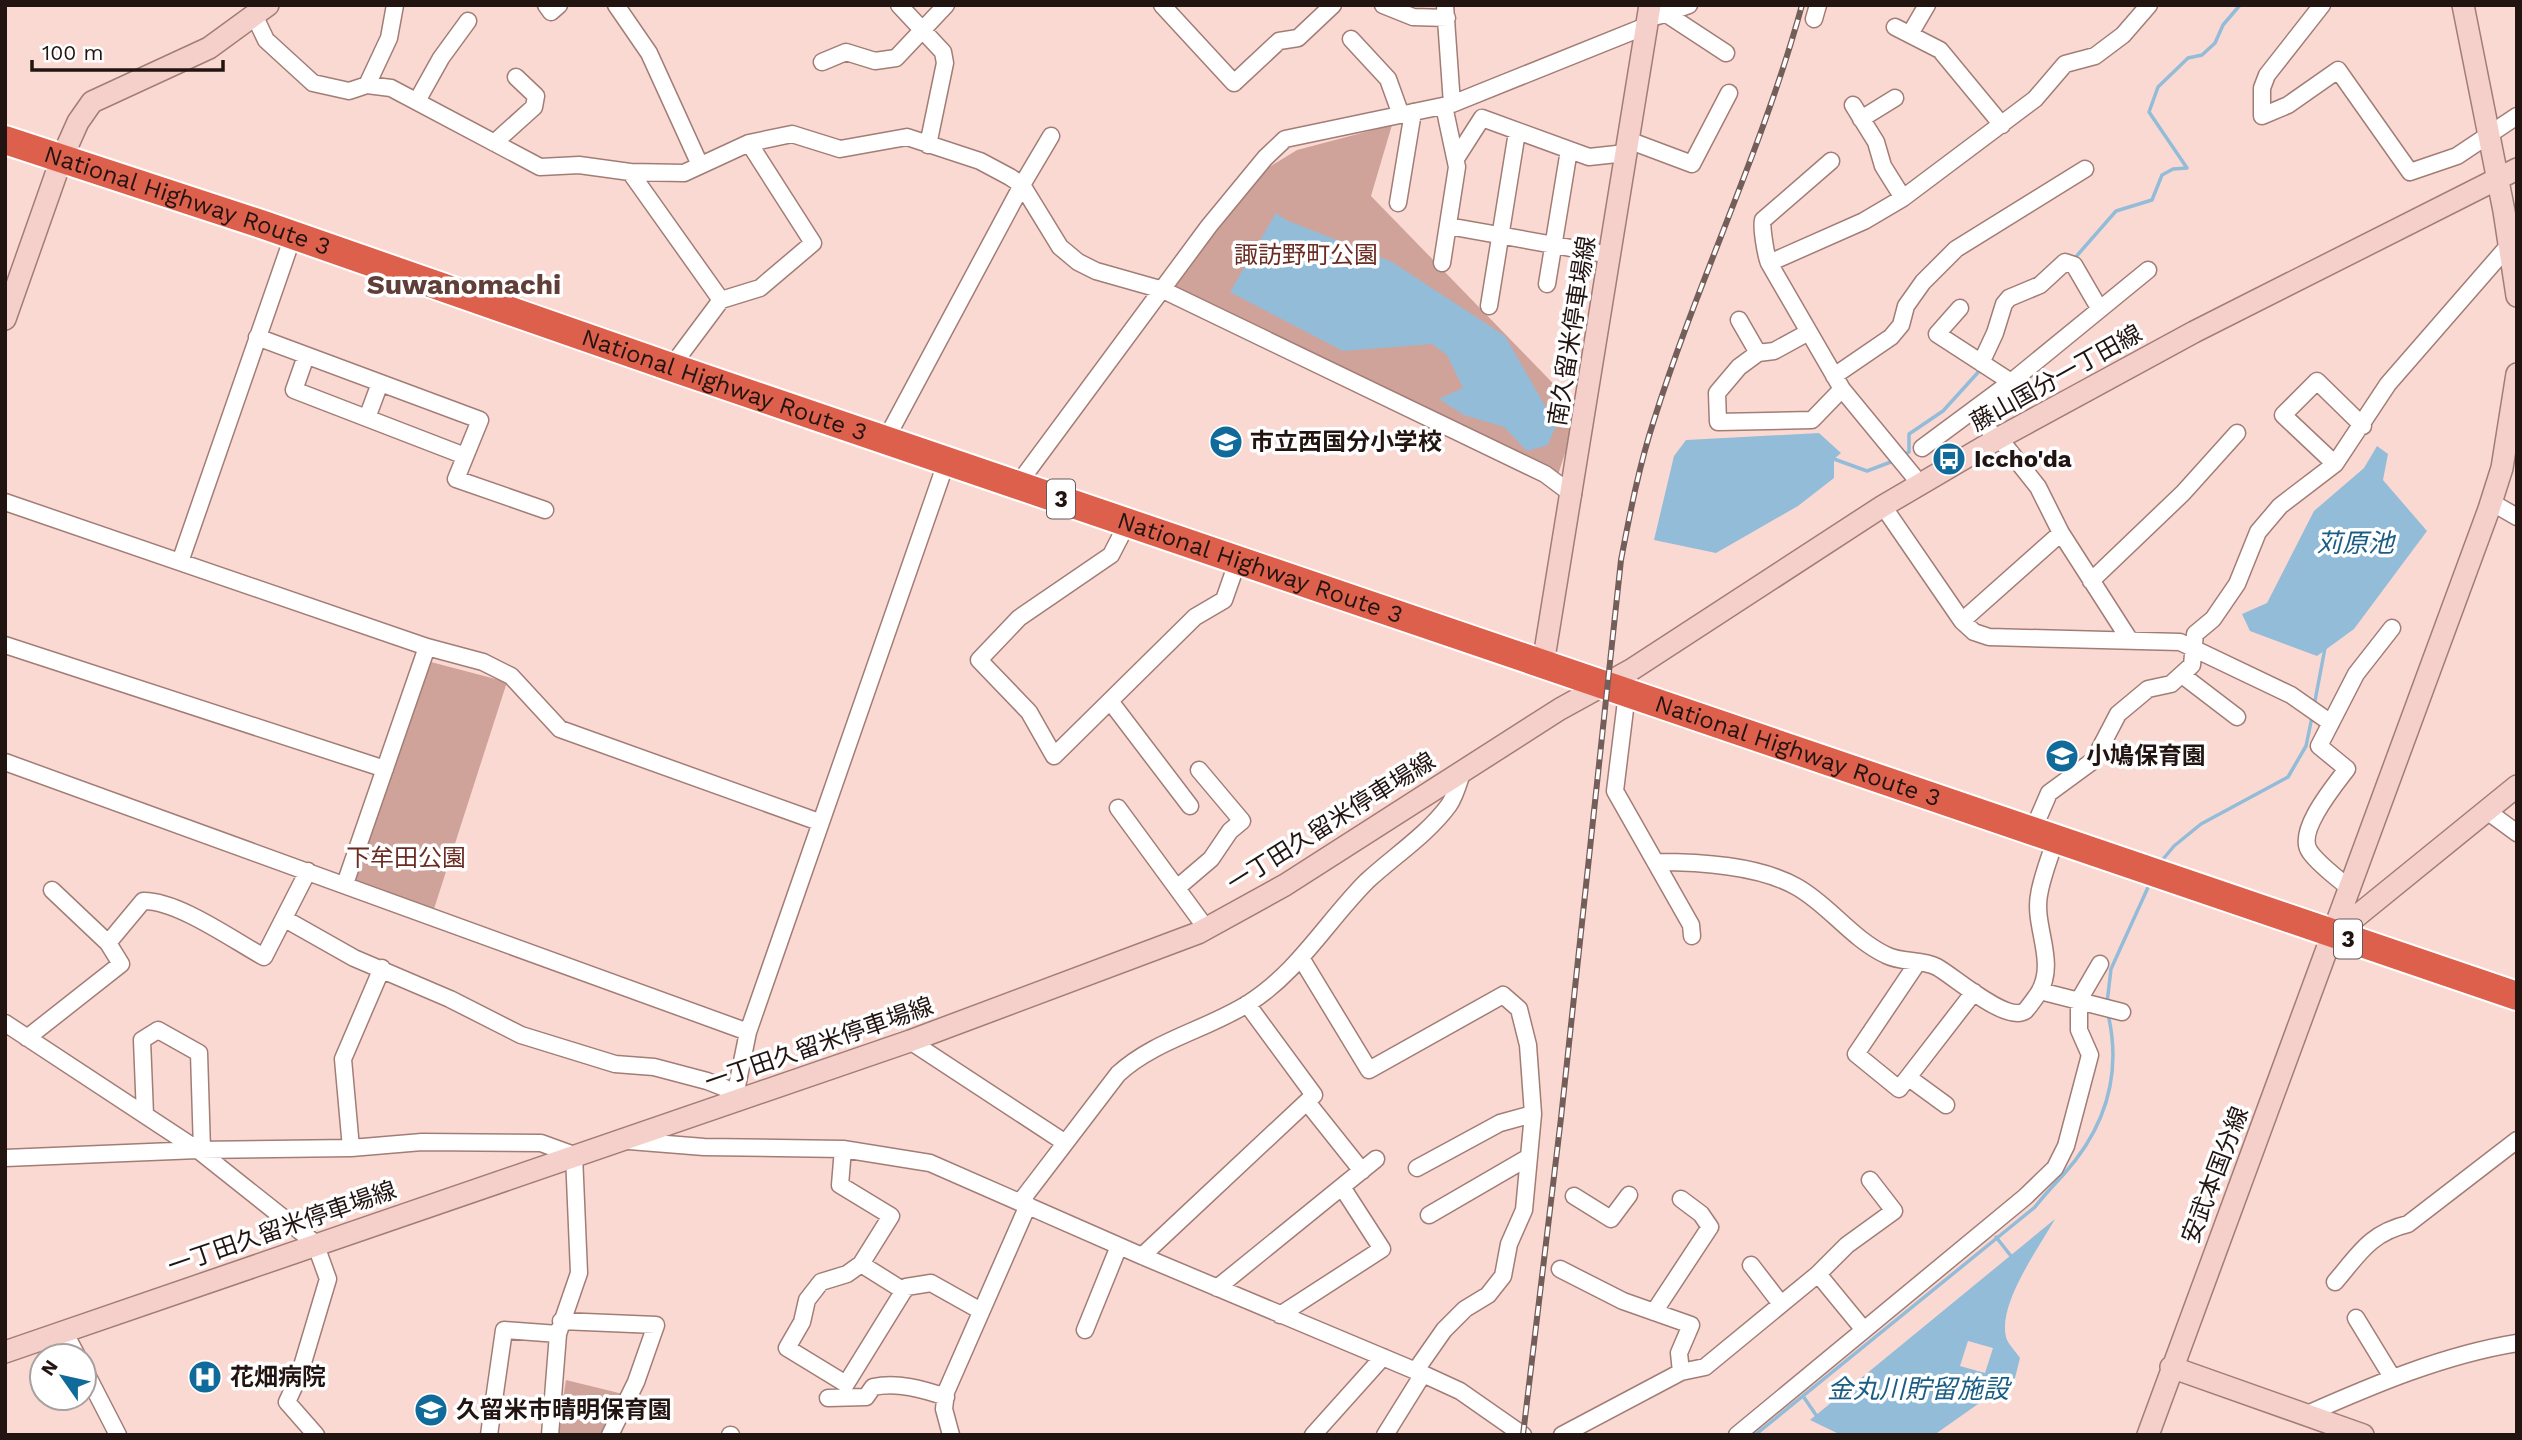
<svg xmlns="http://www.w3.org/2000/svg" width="2522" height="1440" font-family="'Work Sans','Noto Sans JP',sans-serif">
<rect width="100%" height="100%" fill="#fbd9d3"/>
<path fill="#d0a39a" d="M 1392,125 L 1371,196 L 1579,410 L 1557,478 L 1167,284 L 1256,175 L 1297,150 Z
M 431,662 L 507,682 L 433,912 L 354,883 Z
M 566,1380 L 623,1394 L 604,1435 L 557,1435 Z"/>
<path fill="#93bcd9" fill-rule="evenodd" d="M 1276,213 L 1286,220 L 1392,262 L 1505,336 L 1556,425 L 1548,445 L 1527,451 L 1504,427 L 1464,415 L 1439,399 L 1463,388 L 1447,355 L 1432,344 L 1343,351 L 1230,292 Z
M 1819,433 L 1841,453 L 1834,459 L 1834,478 L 1798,506 L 1716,553 L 1654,540 L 1674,456 L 1686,440 Z
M 2377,446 L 2388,454 L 2383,480 L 2427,531 L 2354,629 L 2317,656 L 2250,631 L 2242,614 L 2267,603 L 2314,511 L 2364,468 Z
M 2055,1219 C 2039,1248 1995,1307 2007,1340 C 2010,1346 2016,1352 2020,1358 L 2015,1378 L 1934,1435 L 1841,1435 L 1810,1420 ZM 1968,1341 L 1993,1348 L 1985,1373 L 1960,1366 Z"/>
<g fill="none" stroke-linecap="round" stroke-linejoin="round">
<path stroke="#93bcd9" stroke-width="3.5" d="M 2074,259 L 2116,211 L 2152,200 L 2162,175 L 2173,169 L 2187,168 L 2149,112 L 2158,87 L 2188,58 L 2202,55 L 2215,43 L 2223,25 L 2240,5
M 1902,456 L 1909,452 L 1909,434 L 1943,411 L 1982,368
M 1834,459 L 1867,471 L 1896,460
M 2314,706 L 2325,648
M 2159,864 L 2174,846 L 2201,824 L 2288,777 L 2306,746 L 2312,717
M 2107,1003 L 2111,969 L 2150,883
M 1996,1237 L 2011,1256
M 1803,1396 L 1816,1415
M 1755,1435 L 2035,1207 C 2044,1195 2054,1185 2064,1174 C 2105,1128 2122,1074 2108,1014"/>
<defs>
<path id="street" d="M 546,5 L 551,12 L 559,5
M 616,5 L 649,53 L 700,165
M 899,5 L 943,52 L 945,63 L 928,145
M 1162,5 L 1234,83 L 1279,41 L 1298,38 L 1333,5
M 1383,5 L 1413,17 L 1447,18
M 1445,5 L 1452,104
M 2322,5 L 2267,75 L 2262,88 L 2262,116 L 2288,105 L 2338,70 L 2410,172 L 2457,156 L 2517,116
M 1665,13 L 1726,53
M 1658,16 L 1689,5
M 255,17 L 266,40 L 313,83 L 349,91 L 367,85 L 391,88 L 540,167 L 579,165 L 630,172 L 684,173 L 749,143 L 792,134 L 840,149 L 907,137 L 980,161 L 1010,177 L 1022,185 L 1060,247 L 1078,262 L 1096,271 L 1163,290 L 1545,474 L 1573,495
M 1814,19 L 1818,5
M 1895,27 L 1940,50 L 2002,125
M 1910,34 L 1927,5
M 1351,39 L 1388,79 L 1401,115
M 822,62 L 846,52 L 875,61 L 896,58 L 946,5
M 367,85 L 389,38 L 395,5
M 417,101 L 441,58 L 468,21
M 1853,105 L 1876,142 L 1883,166 L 1903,198
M 1861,119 L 1895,98
M 1628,140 L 1692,164 L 1729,93
M 494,143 L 534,107 L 536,96 L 516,77
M 1457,157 L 1482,118 L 1589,157 L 1626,153
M 630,172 L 721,300
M 1398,203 L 1413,112
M 1448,226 L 1610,255
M 1442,263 L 1457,167 L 1444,106
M 1769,263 C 1766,256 1761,227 1763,220 L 1831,161
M 1547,284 L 1569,150
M 1489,306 L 1517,132
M 1960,308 L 1937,334 L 2011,382
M 1739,320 L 1758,353
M 1807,333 L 1774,351 L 1758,353 L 1739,367 L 1717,393 L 1718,422 L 1812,420 L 1842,389
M 257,337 L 480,420 L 456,479 L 545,510
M 306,356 L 294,390 L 465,456
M 1981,363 L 1995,333 L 2004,304 L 2009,298 L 2040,285 L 2065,262 L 2074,265 L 2099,308
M 671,367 L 721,300 L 760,288 L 813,243 L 749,143
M 1834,376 L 1891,337 L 1901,325 L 1906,306 L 1923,282 L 1956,249 L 2085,169
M 1977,408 L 1995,440
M 367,418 L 380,383
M 1999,438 L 2038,487 L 2061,533 L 2129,639
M 886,439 L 1022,185 L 1051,136
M 1922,448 L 2011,382 L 2148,270
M 2335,464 L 2283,415 L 2317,381 L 2363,426
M 1018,484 L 1209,226 L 1265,158 L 1285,139 L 1452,104 L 1646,26
M 1921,485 L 1842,389 L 1769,263 L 1864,221 L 1903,198 L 2035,99 L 2065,64 L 2095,56 L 2123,35 L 2149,5
M 5,502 L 427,647 L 483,662 L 511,676 L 560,729 L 819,822
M 2491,502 L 2517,517
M 1883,506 L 1962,621 L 1974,632 L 1989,637 L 2180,642 L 2291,695 L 2331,723
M 1128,522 L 1111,555 L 1019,618 L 979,660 L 1029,712 L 1054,756 L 1195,617 L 1224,600 L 1238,560
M 180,562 L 293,236
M 2091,581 L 2183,493 L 2237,433
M 1962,621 L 2061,533
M 5,645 L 385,769
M 2182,675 L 2237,717
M 1627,693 L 1615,791 L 1691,925 L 1692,936
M 1110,701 L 1190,806
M 5,762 L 748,1032
M 1118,808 L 1206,928
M 2487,811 L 2517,833
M 2033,830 L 2049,793 L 2094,760 L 2118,714 L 2148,689 L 2171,684 L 2192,665 L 2195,634 L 2213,619 L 2237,584 L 2258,532 L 2280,506 L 2335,464 L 2388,384 L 2509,245
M 1656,862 C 1700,862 1758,865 1797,887 C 1829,905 1852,939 1886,955 C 1901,963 1922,959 1937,967 C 1955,977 2006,1023 2025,1011 C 2029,1007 2035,998 2038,994 C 2058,963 2033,927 2039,895 C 2042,876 2050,857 2056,838
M 345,884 L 427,647
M 1177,888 L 1211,859 L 1230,831 L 1242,821 L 1199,770
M 52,890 L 108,943
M 2351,890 C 2338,878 2320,866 2310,852 C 2295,832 2335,785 2347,769 L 2319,746 L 2356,674 L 2392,628
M 285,919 L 354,958 L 450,999 L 521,1035 L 615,1064 L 654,1067 L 707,1081 L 725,1088 L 734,1101
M 1301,958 L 1369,1070 L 1503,995 L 1519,1009 L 1528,1045 L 1533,1114 L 1524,1210 L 1509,1244 L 1503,1276 L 1488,1295 L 1465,1309 L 1444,1330 L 1416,1370
M 1918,962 L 1856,1054 L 1899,1089 L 1974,992
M 2040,991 L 2122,1012
M 5,1023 L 198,1150 L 315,1243 L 328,1279 L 299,1376 L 287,1402 L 316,1435
M 27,1038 L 121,964 L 108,943 L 143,901 C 177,900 233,940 264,957 L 308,871
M 910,1041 L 1064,1142
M 1909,1078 L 1946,1105
M 734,1101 L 748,1032 L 947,460
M 1307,1102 L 1362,1171
M 145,1115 L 142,1040 L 158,1030 L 199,1053 L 202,1150
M 629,1141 L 704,1147 L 843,1149 L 930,1163 L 1142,1256 L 1423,1374 L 1460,1391 L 1523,1435
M 351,1148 L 343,1059 L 382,968
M 843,1149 L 840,1185 L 891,1216 L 861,1264 L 847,1274 L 821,1282 L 807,1300 L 802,1322 L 787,1348 L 846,1384 L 906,1287 L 931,1283 L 981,1311
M 5,1158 L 198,1150 L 351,1148 L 422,1142 L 541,1143 L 574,1155 L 579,1273 L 558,1334 L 550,1435
M 1417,1168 L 1500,1123 L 1533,1114
M 1574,1196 L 1611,1219 L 1629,1195
M 1021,1201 L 1118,1074 C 1155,1040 1206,1030 1249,1003 C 1298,972 1327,921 1367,881 C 1394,856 1427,835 1449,805 C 1456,795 1459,781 1463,770
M 1429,1215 L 1529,1157
M 1142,1256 L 1314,1095 L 1247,1004
M 861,1264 L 904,1291
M 1751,1265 L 1781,1304
M 1560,1269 L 1623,1301 L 1691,1325 L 1679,1353 L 1681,1372 L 1562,1435
M 1818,1274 L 1847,1245 L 1894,1211 L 1870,1180
M 2335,1282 C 2359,1254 2370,1233 2408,1224 L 2517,1140
M 1217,1288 L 1376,1159
M 1654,1312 L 1710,1227 L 1701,1214 L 1681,1199
M 1280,1315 L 1382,1249 L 1342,1187
M 2356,1318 L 2392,1377
M 561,1321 L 656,1325 L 636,1382 L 610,1435
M 1085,1330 L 1119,1246
M 65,1333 L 77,1356
M 84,1369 L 118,1435
M 1681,1372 L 1705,1367 L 1818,1274 L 1864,1330
M 828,1398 L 866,1397 L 873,1387 C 898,1382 922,1389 946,1397
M 2305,1415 C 2373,1385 2443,1355 2517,1343
M 489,1435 L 504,1330 L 558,1334
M 730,1435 L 731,1435
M 951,1435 L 944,1409 L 946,1392 L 1028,1205
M 1313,1435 L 1383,1357
M 1385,1435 L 1423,1374
M 1737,1435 L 2025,1197 L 2055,1168 L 2066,1146 L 2090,1055 L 2079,1030 L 2079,1000 L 2100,964"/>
<path id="secondary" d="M 2463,5 L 2504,211 L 2517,296
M 5,319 L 61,160 L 78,122 L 92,102 L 209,48 L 268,5
M 1543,664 L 1650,5
M 2336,933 L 2517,786
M 5,1352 L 910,1041 L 1198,933 L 1285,885 L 1560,709 L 1631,670 L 1883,506 L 1999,438 L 2194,332 L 2517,169
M 2171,1367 L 2363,1435
M 2148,1435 L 2489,509 L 2502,468 L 2517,374"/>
<g id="highway">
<path id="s1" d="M 5,140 L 264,225 L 671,367 L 2517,996"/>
</g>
</defs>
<use href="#street" stroke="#a27d76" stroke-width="19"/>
<use href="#secondary" stroke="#a27d76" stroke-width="24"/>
<use href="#highway" stroke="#fff" stroke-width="32"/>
<use href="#street" stroke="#fff" stroke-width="16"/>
<use href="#secondary" stroke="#f5cfc9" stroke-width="21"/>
<use href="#highway" stroke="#dd604c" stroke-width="28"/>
<defs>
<path id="rail" d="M 1523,1435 L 1561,1118 L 1621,560 C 1630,513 1639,466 1654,420 C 1698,280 1763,148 1802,5"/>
</defs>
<use href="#rail" stroke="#745e5a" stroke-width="6"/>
<use href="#rail" stroke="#fff" stroke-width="3.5" stroke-dasharray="10" stroke-linecap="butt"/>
</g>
<defs>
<symbol id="school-disc" viewBox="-11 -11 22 22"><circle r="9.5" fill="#106a9a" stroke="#fff"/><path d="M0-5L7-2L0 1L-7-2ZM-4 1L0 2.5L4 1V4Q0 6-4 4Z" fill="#fff"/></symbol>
<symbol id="bus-disc" viewBox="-11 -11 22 22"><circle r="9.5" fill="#106a9a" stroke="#fff"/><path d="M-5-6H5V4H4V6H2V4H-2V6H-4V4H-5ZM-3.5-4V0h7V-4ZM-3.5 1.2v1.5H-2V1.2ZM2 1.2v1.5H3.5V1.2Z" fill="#fff"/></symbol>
<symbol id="hospital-disc" viewBox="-11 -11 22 22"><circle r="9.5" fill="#106a9a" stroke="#fff"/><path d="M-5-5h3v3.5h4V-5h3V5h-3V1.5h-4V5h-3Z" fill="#fff"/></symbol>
</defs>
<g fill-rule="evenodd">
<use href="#school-disc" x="1207" y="423" width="38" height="38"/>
<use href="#bus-disc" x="1930" y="440" width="38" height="38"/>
<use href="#school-disc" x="2043" y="737" width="38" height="38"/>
<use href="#hospital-disc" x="186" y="1358" width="38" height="38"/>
<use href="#school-disc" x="412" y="1391" width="38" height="38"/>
</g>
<g text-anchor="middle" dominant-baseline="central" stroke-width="7" stroke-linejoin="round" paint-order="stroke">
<g fill="#fff" stroke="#645a58" stroke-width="2">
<rect x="1047" y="479.5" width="28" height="39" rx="5"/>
<rect x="2334" y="919.5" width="28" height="39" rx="5"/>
</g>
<g font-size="23" font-weight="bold" fill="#221411">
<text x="1061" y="499">3</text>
<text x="2348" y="939">3</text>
</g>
<g font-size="24" fill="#221411" stroke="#fff">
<text stroke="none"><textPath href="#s1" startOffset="192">National Highway Route 3</textPath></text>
<text transform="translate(1572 331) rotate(-81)">南久留米停車場線</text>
<text transform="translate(2056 378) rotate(-29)">藤山国分一丁田線</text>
<text stroke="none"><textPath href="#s1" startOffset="760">National Highway Route 3</textPath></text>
<text stroke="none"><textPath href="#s1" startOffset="1326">National Highway Route 3</textPath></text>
<text stroke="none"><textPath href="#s1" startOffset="1894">National Highway Route 3</textPath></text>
<text transform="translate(1331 822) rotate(-32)">一丁田久留米停車場線</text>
<text transform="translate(819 1044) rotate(-19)">一丁田久留米停車場線</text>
<text transform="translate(2215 1175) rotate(-69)">安武本国分線</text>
<text transform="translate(282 1228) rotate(-19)">一丁田久留米停車場線</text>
</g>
<g font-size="24" fill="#6b2d23" stroke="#fff">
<text x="1306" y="255">諏訪野町公園</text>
<text x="406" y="858">下牟田公園</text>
</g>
<g font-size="24" font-weight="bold" fill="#221411" stroke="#fff" text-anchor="start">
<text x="1250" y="442">市立西国分小学校</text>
<text x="1974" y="459">Iccho'da</text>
<text x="2086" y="756">小鳩保育園</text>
<text x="230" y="1377">花畑病院</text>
<text x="456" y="1410">久留米市晴明保育園</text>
</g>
<g font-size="26" font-style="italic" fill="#1b5d84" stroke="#fff">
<text x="2355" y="543">苅原池</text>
<text x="1918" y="1389">金丸川貯留施設</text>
</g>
<g font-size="28" font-weight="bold" fill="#603f39" stroke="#fff">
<text x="464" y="284">Suwanomachi</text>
</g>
</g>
<rect width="2522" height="1440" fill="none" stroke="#221411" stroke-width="14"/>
<g transform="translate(63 1377) rotate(304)"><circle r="33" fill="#ffffff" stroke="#a7a1a0" stroke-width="2"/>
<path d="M0-5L12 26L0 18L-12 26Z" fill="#106a9a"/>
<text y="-10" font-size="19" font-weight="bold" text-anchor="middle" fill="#221411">N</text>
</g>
<path d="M32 60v10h191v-10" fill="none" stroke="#221411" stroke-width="3.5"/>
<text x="42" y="60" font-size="21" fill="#221411" stroke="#ffffff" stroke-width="5" paint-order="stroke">100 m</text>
</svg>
